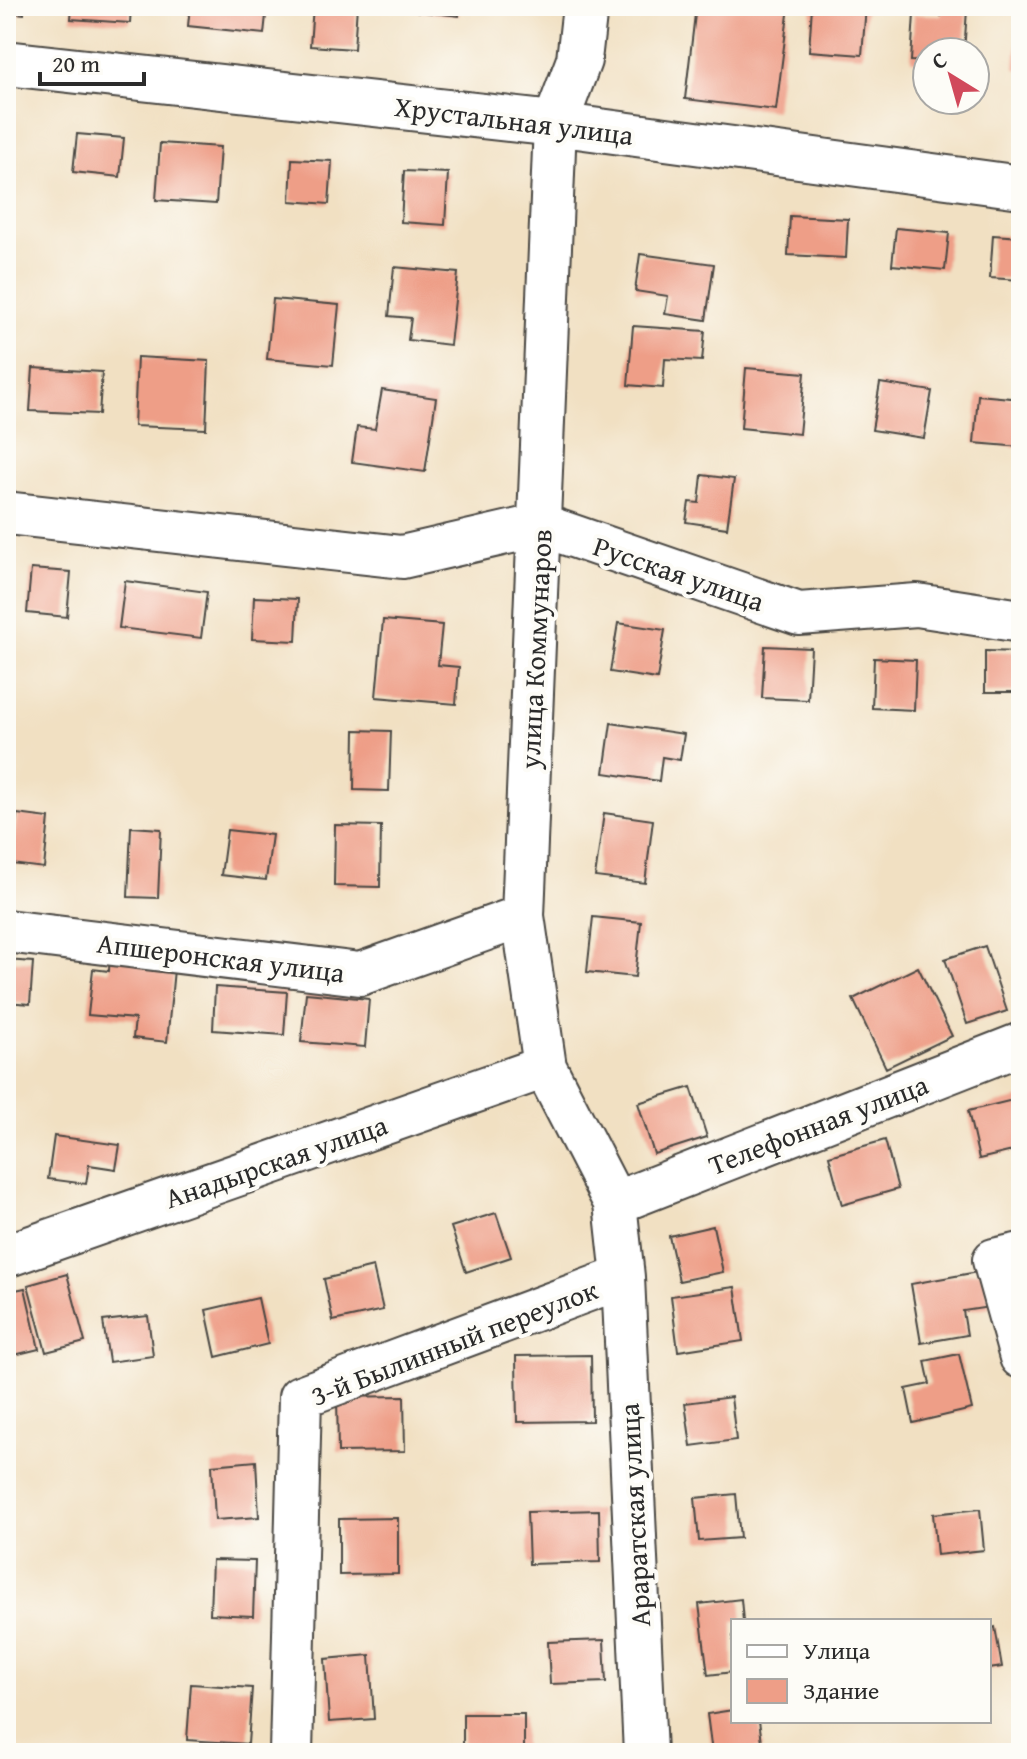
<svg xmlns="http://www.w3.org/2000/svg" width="1027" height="1759" font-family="'Gentium Book Plus',serif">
<rect width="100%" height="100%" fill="#fdfcf7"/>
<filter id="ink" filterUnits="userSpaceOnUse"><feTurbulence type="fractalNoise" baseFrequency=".0125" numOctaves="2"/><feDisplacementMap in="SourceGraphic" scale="16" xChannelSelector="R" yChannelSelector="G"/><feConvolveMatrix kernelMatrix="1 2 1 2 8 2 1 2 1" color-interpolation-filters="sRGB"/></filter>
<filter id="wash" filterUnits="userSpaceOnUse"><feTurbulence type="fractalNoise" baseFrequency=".006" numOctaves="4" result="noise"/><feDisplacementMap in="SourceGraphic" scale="32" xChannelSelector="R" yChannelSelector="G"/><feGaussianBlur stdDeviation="1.8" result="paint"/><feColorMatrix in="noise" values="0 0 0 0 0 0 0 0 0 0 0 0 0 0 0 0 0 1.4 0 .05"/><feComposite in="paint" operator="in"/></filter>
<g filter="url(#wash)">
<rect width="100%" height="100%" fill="#f1e0c2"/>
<g id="blocks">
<path fill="#ee9e87" d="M 6,6 L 24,6 L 24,14 L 6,12 Z
M 72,6 L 131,6 L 130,23 L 71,19 Z
M 190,6 L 267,6 L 264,34 L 188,26 Z
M 313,6 L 357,6 L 354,49 L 310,46 Z
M 408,6 L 460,6 L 459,16 L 408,10 Z
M 696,6 L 789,6 L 776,110 L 685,99 Z
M 812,6 L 866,6 L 862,55 L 809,51 Z
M 942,9 L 967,10 L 964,52 L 927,52 L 927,62 L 911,61 L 914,14 L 941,16 Z
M 1018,26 L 1021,26 L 1021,70 L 1015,69 Z
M 6,128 L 15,129 L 11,180 L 6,179 Z
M 77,134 L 124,138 L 120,177 L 73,172 Z
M 160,143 L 220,147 L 216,204 L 156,200 Z
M 292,159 L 332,161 L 329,204 L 290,201 Z
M 404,171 L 448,173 L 445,225 L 401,222 Z
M 790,216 L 848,219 L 846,258 L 788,255 Z
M 896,228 L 949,233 L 945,270 L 892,265 Z
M 993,235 L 1021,237 L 1021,280 L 990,278 Z
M 640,254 L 714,264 L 706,320 L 665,314 L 668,296 L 635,291 Z
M 394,267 L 458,273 L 450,345 L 408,340 L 411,318 L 389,316 Z
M 273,299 L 339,305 L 333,365 L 267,359 Z
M 633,326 L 705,331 L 702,361 L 665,359 L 663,388 L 628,385 Z
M 137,357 L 209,361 L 206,429 L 134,426 Z
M 33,368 L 102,372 L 99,414 L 30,411 Z
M 746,368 L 805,373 L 799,434 L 741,428 Z
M 880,383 L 932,391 L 924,438 L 872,430 Z
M 382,390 L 436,398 L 425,472 L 352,462 L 357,427 L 375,429 Z
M 978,395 L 1021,399 L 1021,447 L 974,443 Z
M 702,475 L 734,479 L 727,528 L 686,522 L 689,502 L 699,503 Z
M 31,569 L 71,572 L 67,617 L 27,613 Z
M 125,581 L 207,592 L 201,638 L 119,628 Z
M 254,597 L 298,599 L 296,641 L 252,639 Z
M 383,620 L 442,625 L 438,665 L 459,667 L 456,704 L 376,697 Z
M 618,623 L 665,630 L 657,679 L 610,672 Z
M 765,646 L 811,648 L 808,700 L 762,698 Z
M 985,651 L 1021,652 L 1021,692 L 985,692 Z
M 874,658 L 916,660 L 914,710 L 872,708 Z
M 611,723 L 684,734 L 680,760 L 662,757 L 659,781 L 604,773 Z
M 355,730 L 391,731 L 389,791 L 354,790 Z
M 604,813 L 653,820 L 645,883 L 595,877 Z
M 17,814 L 49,818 L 44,868 L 11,864 Z
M 335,825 L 381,826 L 380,887 L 334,886 Z
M 131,827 L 161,829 L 158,898 L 128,897 Z
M 227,830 L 272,835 L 266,880 L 221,875 Z
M 593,917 L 641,922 L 635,977 L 587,972 Z
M 985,946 L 1007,1011 L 967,1024 L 945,959 Z
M 110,953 L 175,959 L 167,1042 L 133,1038 L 135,1019 L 88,1015 L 93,969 L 109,971 Z
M 6,960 L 33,962 L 30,1004 L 6,1002 Z
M 918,967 L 952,1036 L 886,1068 L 853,999 Z
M 215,987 L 287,992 L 284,1035 L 213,1030 Z
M 306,993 L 369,999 L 365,1047 L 301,1042 Z
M 691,1087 L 707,1137 L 654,1154 L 638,1103 Z
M 1021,1098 L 1021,1149 L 979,1159 L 968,1111 Z
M 54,1136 L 120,1145 L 116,1169 L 89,1165 L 86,1184 L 48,1179 Z
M 885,1140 L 898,1189 L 842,1205 L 829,1156 Z
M 496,1213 L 511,1257 L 466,1272 L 451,1227 Z
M 713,1226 L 723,1272 L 679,1281 L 669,1236 Z
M 373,1267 L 383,1310 L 333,1321 L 324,1279 Z
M 983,1271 L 990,1307 L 963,1311 L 967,1335 L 921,1343 L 911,1284 Z
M 67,1274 L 85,1342 L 46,1352 L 28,1285 Z
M 735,1287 L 743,1341 L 678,1351 L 671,1296 Z
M 25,1288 L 39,1349 L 6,1357 L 6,1292 Z
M 258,1298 L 268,1344 L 216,1357 L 206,1310 Z
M 148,1316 L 153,1356 L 109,1362 L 103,1321 Z
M 959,1354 L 972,1409 L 913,1423 L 906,1389 L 930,1384 L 925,1361 Z
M 591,1355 L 592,1421 L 517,1422 L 516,1356 Z
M 404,1396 L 405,1451 L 338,1452 L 337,1397 Z
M 731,1397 L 736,1440 L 691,1446 L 685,1403 Z
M 256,1461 L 259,1517 L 215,1520 L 212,1465 Z
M 736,1494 L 740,1538 L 699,1541 L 695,1498 Z
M 980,1509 L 984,1550 L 937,1555 L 933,1514 Z
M 599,1510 L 600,1562 L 529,1564 L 527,1512 Z
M 398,1518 L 398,1574 L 339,1575 L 339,1519 Z
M 212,1560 L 255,1561 L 253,1616 L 210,1614 Z
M 741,1599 L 743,1621 L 733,1621 L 733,1672 L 708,1675 L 699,1604 Z
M 995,1627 L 1002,1667 L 989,1669 L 989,1629 Z
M 604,1640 L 606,1682 L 550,1684 L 548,1642 Z
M 370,1655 L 374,1719 L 329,1722 L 325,1659 Z
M 191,1684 L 252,1688 L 248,1744 L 187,1740 Z
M 733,1710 L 733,1721 L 759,1721 L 763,1748 L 712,1753 L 707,1714 Z
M 463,1714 L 524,1714 L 524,1753 L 463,1753 Z"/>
</g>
</g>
<g filter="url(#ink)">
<use href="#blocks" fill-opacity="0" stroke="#494642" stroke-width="2"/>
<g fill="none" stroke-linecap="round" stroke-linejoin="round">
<defs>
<path id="street" d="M 6,513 L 402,557 L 541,525 L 799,614 L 917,605 L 1021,621
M 6,931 L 360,974 L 523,916
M 615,1203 L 1021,1044
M 1021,1254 L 994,1260 L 1021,1357
M 6,1256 L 545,1067
M 291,1753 L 300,1397 L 623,1277
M 645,1753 L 623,1277 L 615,1203 L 545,1067 L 523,916 L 555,124 L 1021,187"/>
<path id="secondary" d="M 6,63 L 555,124 L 579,60 L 585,6"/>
</defs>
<use href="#street" stroke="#494642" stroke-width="46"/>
<use href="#secondary" stroke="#494642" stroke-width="48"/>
<use href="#street" stroke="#fff" stroke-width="42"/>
<use href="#secondary" stroke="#fff" stroke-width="44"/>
</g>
</g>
<g text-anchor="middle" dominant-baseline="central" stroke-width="8" stroke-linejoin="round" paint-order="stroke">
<g font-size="28" fill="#2b2b2b" stroke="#fdfcf7">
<text transform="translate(514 120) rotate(7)">Хрустальная улица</text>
<text transform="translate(679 573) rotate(19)">Русская улица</text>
<text transform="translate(535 649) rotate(-87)">улица Коммунаров</text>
<text transform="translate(221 957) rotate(7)">Апшеронская улица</text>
<text transform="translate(818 1124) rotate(-21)">Телефонная улица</text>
<text transform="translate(276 1161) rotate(-19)">Анадырская улица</text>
<text transform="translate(454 1342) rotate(-21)">3-й Былинный переулок</text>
<text transform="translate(634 1515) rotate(-93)">Араратская улица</text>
</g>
</g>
<rect width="1027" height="1759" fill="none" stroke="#fdfcf7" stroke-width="32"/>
<rect x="731" y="1619" width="260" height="104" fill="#fdfcf7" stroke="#a9a8a5" stroke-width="2"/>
<rect x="747" y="1645" width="40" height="12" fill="#ffffff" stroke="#a9a8a5" stroke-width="2"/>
<text x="803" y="1659" font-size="24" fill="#2b2b2b">Улица</text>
<rect x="747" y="1679" width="40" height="24" fill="#ee9e87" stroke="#a9a8a5" stroke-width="2"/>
<text x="803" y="1699" font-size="24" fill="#2b2b2b">Здание</text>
<g transform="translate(951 76) rotate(323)"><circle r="38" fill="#fdfcf7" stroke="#a9a8a5" stroke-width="2"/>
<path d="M0-6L14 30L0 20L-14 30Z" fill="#d1495b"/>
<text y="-12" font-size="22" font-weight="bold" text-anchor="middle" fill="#2b2b2b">С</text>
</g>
<path d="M40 72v12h104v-12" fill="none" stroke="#2b2b2b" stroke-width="4"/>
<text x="52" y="72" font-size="24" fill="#2b2b2b" stroke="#fdfcf7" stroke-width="6" paint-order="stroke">20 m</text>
</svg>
